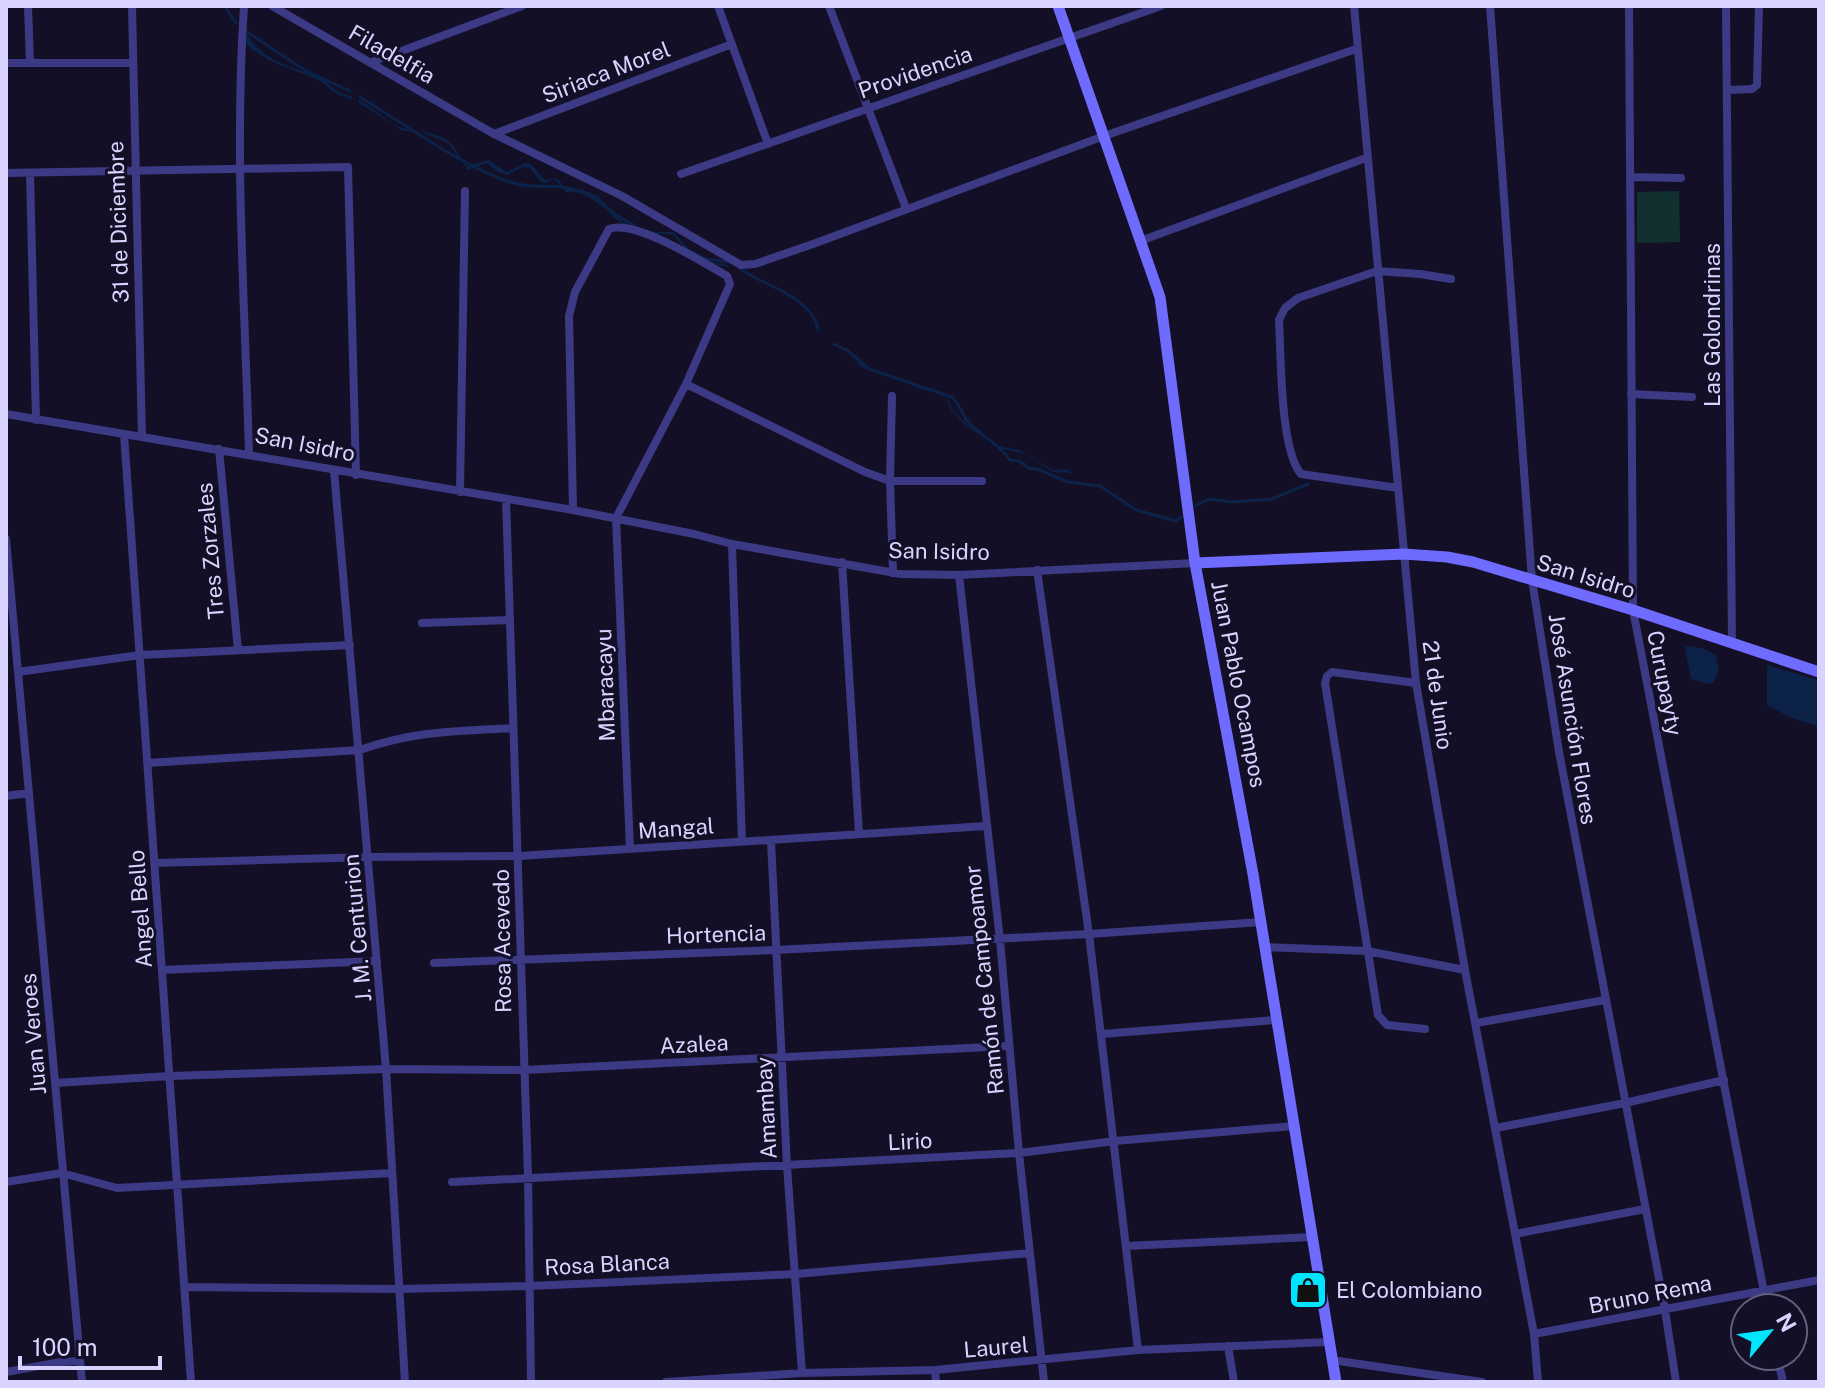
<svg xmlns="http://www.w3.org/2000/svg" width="1825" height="1388" font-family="'Public Sans',sans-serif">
<rect width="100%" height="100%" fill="#130f26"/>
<path fill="#12302f" d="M 1679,191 L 1680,242 L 1637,243 L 1637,192 Z"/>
<path fill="#0c2248" d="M 245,32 C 268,65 286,63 319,78 C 327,81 329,85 334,89 C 339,93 346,94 352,97 L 351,99 C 345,96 338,95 333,91 C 327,87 325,83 318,80 C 291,67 266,64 244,42 Z
M 359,100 C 372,106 382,117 395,125 C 410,133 430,128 448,141 C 457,147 459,158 467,166 L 489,160 L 507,172 L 525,163 L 531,164 L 545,180 L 557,178 L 566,189 L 581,189 L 597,195 L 622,222 L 654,232 L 673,232 C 685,243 694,258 711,262 C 718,264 724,263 731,267 L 712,264 L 688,252 L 672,234 L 654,234 L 626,226 L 613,217 L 597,198 L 586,193 L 566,192 L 554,179 L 546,183 L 541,182 L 530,168 L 523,167 L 508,175 L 499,173 L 486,163 L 468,170 L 448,143 L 421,132 L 403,131 L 358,102 Z
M 834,342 L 846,349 L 859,364 L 870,370 L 937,391 L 949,401 L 952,409 L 968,425 L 999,446 L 1019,450 L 1053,470 L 1066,469 L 1072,473 L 1053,472 L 1025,454 L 999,448 L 967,426 L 951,410 L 947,400 L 935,392 L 920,389 L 901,380 L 868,370 L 859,366 L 849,353 L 832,345 Z
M 1687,646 L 1702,648 L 1716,655 L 1719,670 L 1714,682 L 1710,684 L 1691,679 L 1685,648 Z
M 1767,665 L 1819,680 L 1819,727 L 1790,717 L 1767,705 Z"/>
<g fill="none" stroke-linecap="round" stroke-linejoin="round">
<path stroke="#0c2248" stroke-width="3" d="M 225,6 L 236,23
M 244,30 L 306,71 L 350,91
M 360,97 C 404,124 463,167 510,182 C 536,191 556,181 582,192 C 601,200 615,217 634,225
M 688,250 L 706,259 L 729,262
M 739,268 C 761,285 813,296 818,330
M 846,349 L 869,369 L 952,397 C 959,404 961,411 966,419 C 978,435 999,443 1010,460 L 1019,461 L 1029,468 L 1040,470 L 1068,482 L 1100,486 L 1136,510 L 1176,521 L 1181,517
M 1196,505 L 1209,499 L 1232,502 L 1272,499 L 1308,484"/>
<path stroke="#3d3a85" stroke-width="8" d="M 28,6 L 30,63
M 132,6 L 142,437
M 244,6 C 234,154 245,305 249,454
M 272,6 L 494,134 L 622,196 L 741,265 L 755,264 L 813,244 L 1104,136 L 1356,49
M 718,6 L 768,144
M 829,6 L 906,208
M 1354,6 L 1416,683 L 1465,970 L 1534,1334 L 1538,1382
M 1490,6 L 1532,580 L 1559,752 L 1665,1310 L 1676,1382
M 1629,6 L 1633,610 L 1767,1308
M 1726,6 L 1732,644
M 372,62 L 522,6
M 6,63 L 133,63
M 1728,90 L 1752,89 L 1757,85 L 1759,6
M 494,134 L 732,44
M 6,173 L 348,167 L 356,475
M 30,173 L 36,420
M 681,174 L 1161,6
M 1630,177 L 1681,178
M 1140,241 L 1366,158
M 686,384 L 865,472 L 890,481 L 982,481
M 1631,394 L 1692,397
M 892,396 L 890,481 L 893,573
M 6,414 L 573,510 L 694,534 L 732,544 L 901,574 L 959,575 L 1195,563
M 124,434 L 191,1382
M 219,449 L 238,650
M 334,471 L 386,1069 L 405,1382
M 1398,488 L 1301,474 C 1280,450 1281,355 1279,320 L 1285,308 L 1298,298 L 1377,271 L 1420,274 L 1451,279
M 460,492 L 465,191
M 506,499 L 528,1177 L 531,1382
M 573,510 L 569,316 L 575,292 L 609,229 C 635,219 702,262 727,276 L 730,284 L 686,384 L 616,518 L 630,849
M 6,539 L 82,1382
M 732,544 L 742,842
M 842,562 L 859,833
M 1037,570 L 1089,934 L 1261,922
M 959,575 L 1000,940 L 1019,1153 L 1044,1382
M 422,623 L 510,620
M 18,672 L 140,655 L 350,645
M 1416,683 L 1332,672 L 1327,676 L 1325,683 L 1378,1015 L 1387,1025 L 1425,1029
M 147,763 L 360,750 C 413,731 457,731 513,728
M 6,796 L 29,793
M 771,841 L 787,1166 L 802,1373
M 155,863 L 369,857 L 519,856 L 986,826
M 1265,947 L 1367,951 L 1465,970
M 434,963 L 776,950 L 1089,934 L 1138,1350
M 162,970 L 377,961
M 1476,1023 L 1605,1000
M 1103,1034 L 1276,1020
M 55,1083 L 170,1076 L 386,1069 L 524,1070 L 1009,1046
M 1496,1128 L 1625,1103 L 1724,1080
M 6,1182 L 62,1173 L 117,1188 L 392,1173
M 452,1182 L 1019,1153 L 1115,1141 L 1294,1126
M 1515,1234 L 1645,1209
M 1127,1246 L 1312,1237
M 185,1287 L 398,1289 L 530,1286 L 796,1274 L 1029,1253
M 1534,1334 L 1819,1280
M 1228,1346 L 1234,1382
M 1777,1356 L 1783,1382
M 1332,1360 L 1482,1382
M 935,1370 L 936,1382
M 6,1372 L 61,1362 L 80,1361
M 666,1382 L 802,1373 L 935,1370 L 1138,1350 L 1329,1342"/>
<path stroke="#6f6bff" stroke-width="11" d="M 1058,6 L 1160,297 L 1195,563 L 1253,874 L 1336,1382
M 1195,563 L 1404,554 L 1447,557 L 1473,562 L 1633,610 L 1819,672"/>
</g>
<defs>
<symbol id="shop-square" viewBox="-11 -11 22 22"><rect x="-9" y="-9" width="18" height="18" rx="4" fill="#00e5ff" stroke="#130f26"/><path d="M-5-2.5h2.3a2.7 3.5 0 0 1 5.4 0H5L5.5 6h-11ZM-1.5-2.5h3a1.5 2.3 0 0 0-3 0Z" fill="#111"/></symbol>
</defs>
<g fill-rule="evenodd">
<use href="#shop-square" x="1286" y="1268" width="44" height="44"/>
</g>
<g text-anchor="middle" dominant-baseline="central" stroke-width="6" stroke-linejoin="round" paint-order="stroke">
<g font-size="22" fill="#d9d4ff" stroke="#130f26">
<text transform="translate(392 54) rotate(30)">Filadelfia</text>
<text transform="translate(606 72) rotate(-21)">Siriaca Morel</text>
<text transform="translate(915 72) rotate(-19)">Providencia</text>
<text transform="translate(118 222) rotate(-92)">31 de Diciembre</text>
<text transform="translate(1712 325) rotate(-90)">Las Golondrinas</text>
<text transform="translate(305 444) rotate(11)">San Isidro</text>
<text transform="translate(210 551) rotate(-95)">Tres Zorzales</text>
<text transform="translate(939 551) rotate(1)">San Isidro</text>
<text transform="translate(1586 576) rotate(17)">San Isidro</text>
<text transform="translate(1665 683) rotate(79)">Curupayty</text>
<text transform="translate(1239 684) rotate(79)">Juan Pablo Ocampos</text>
<text transform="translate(605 685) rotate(-92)">Mbaracayu</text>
<text transform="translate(1438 695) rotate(82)">21 de Junio</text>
<text transform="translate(1573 719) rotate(81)">José Asunción Flores</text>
<text transform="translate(676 828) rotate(-4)">Mangal</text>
<text transform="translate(140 909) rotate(-94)">Angel Bello</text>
<text transform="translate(357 928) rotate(-95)">J. M. Centurion</text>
<text transform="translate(716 934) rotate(-2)">Hortencia</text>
<text transform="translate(502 941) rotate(-91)">Rosa Acevedo</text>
<text transform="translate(984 980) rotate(-96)">Ramón de Campoamor</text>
<text transform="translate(33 1034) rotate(-95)">Juan Veroes</text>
<text transform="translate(694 1044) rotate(-3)">Azalea</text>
<text transform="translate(766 1108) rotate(-93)">Amambay</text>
<text transform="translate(910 1141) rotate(-3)">Lirio</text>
<text transform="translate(607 1264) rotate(-3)">Rosa Blanca</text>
<text transform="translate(1650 1294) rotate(-11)">Bruno Rema</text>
<text transform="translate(996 1347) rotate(-5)">Laurel</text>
</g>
<g font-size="22" fill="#d9d4ff" stroke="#130f26" text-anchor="start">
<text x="1336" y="1290">El Colombiano</text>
</g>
</g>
<rect width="1825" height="1388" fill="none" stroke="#d9d4ff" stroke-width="16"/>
<g transform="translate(1769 1332) rotate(61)"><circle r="38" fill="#130f26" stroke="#625e7d" stroke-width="2"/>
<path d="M0-6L14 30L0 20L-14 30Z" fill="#00e5ff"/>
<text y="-12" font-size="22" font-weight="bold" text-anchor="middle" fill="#d9d4ff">N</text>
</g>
<path d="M20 1356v12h140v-12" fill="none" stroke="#d9d4ff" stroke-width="4"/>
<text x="32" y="1356" font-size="24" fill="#d9d4ff" stroke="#130f26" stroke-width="6" paint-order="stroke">100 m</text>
</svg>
